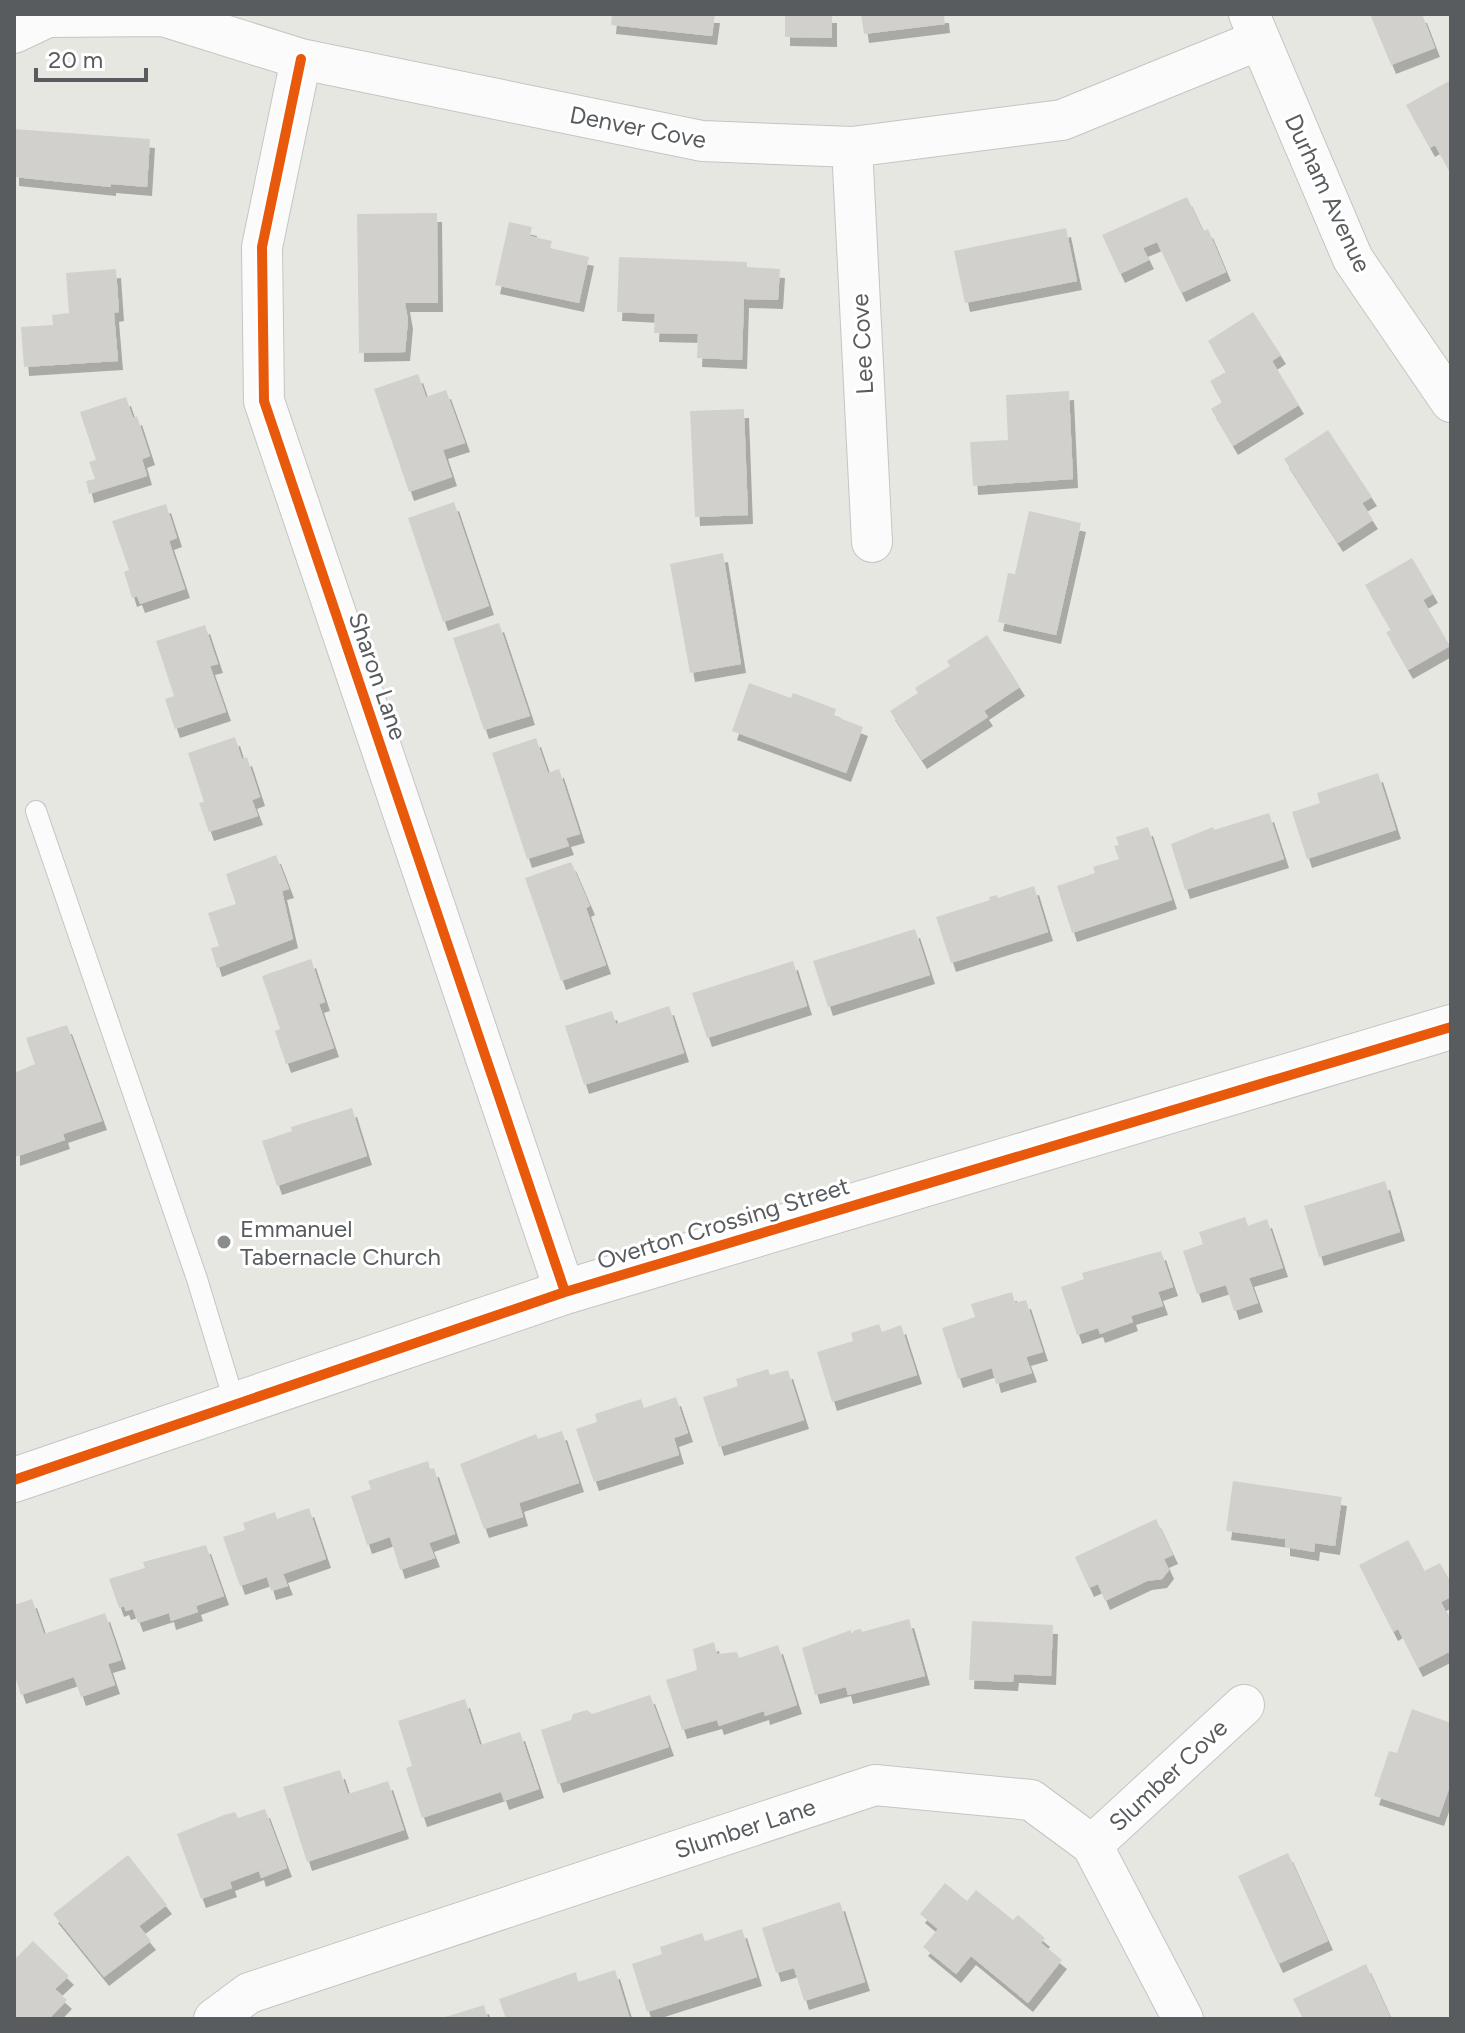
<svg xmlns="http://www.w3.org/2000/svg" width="1465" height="2033" font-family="Figtree,sans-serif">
<defs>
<filter id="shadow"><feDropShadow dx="5" dy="9" stdDeviation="0" flood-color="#0004"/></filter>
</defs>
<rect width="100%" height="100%" fill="#e7e7e2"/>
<path fill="#d1d0cd" filter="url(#shadow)" d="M 612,14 L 715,14 L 712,36 L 611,25 Z
M 785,14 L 832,14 L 832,38 L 785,37 Z
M 861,14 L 944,14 L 945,24 L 864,34 Z
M 1370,14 L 1422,14 L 1435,48 L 1391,65 Z
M 1449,81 L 1451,85 L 1451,174 L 1435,145 L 1430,148 L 1406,105 Z
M 14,129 L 150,139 L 147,187 L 111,184 L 111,187 L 14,177 Z
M 1187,197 L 1203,231 L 1208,229 L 1226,272 L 1181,293 L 1157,242 L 1143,248 L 1149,260 L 1120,274 L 1102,235 Z
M 437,213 L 438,303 L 405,303 L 408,320 L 405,352 L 359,353 L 357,214 Z
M 509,222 L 532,227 L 530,236 L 552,241 L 550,248 L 589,257 L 579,303 L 495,285 Z
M 1066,228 L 1077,281 L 965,303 L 954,251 Z
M 619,257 L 747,262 L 747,267 L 780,269 L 778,300 L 744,299 L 742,360 L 697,358 L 698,334 L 654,333 L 655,314 L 617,312 Z
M 116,269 L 119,312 L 114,313 L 118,361 L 24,367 L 21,327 L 53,325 L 52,315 L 69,313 L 66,273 Z
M 1253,312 L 1281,355 L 1272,361 L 1299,405 L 1233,446 L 1211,409 L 1222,402 L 1210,381 L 1226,372 L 1208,341 Z
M 418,374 L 426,397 L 446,390 L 465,443 L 443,450 L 452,477 L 409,492 L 374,389 Z
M 1069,391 L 1073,479 L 973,486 L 970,442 L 1008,440 L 1006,395 Z
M 126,397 L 133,418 L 137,416 L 150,456 L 142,459 L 147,476 L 89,494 L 86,481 L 95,479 L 89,462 L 96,460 L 80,412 Z
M 744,409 L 748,515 L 695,517 L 690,411 Z
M 1328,430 L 1372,497 L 1362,503 L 1373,520 L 1338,543 L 1284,459 Z
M 454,502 L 489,606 L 443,622 L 408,518 Z
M 166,504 L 177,538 L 169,541 L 185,589 L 140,604 L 137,596 L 132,598 L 124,572 L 129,570 L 112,521 Z
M 1029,511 L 1081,523 L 1056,635 L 998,622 L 1008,573 L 1015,574 Z
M 723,553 L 741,664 L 690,673 L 670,564 Z
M 1412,558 L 1433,594 L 1423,600 L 1450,646 L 1408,670 L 1386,632 L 1391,630 L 1365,585 Z
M 499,623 L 530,716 L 484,730 L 453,638 Z
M 205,625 L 218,664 L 210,666 L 226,712 L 175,729 L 165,699 L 174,696 L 156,641 Z
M 987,635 L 1020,687 L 984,711 L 988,717 L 922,760 L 890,711 L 918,693 L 915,688 L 950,666 L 947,661 Z
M 749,683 L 791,698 L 793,693 L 836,709 L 834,716 L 863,727 L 846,773 L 732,731 Z
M 235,737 L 242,759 L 247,757 L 260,797 L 252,800 L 258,816 L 209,832 L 199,803 L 204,802 L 188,753 Z
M 536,738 L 548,773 L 559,769 L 580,834 L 566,838 L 569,846 L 527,859 L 492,753 Z
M 1378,773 L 1396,830 L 1307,859 L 1292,812 L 1320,803 L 1317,793 Z
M 1269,813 L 1284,859 L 1185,890 L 1171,844 L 1213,827 L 1214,830 Z
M 1148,827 L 1172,900 L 1072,933 L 1057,886 L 1095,873 L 1093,867 L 1119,859 L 1114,846 L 1119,845 L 1116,837 Z
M 276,855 L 289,889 L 282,891 L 293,939 L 217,968 L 211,948 L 219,946 L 208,913 L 236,904 L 226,874 Z
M 571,862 L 590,906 L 586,908 L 606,965 L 561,981 L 525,878 Z
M 1034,886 L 1048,932 L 951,963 L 936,917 L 990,900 L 989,897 L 997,895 L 998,898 Z
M 915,929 L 930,975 L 828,1007 L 813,961 Z
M 311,959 L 325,1002 L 319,1004 L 334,1048 L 286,1064 L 275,1031 L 280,1029 L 262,976 Z
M 793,961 L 807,1006 L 707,1038 L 692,993 Z
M 669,1006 L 684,1053 L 584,1085 L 565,1026 L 612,1011 L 616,1024 Z
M 67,1025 L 102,1121 L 63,1134 L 65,1140 L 15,1157 L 14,1073 L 35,1064 L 26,1038 Z
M 352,1108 L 367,1156 L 277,1186 L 262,1141 L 292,1131 L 291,1127 Z
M 1385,1181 L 1400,1232 L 1319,1257 L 1304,1206 Z
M 1245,1217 L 1248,1226 L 1267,1219 L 1283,1268 L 1249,1278 L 1258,1303 L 1234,1311 L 1226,1285 L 1197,1294 L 1183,1251 L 1203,1244 L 1199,1232 Z
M 1161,1251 L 1173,1287 L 1158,1292 L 1163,1306 L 1131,1316 L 1133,1322 L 1100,1334 L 1098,1328 L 1077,1335 L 1061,1287 L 1084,1279 L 1082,1273 Z
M 1012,1292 L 1015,1303 L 1026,1300 L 1043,1352 L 1026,1357 L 1032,1373 L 996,1384 L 992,1368 L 958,1379 L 942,1328 L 975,1317 L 971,1304 Z
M 879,1324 L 882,1332 L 901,1325 L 917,1375 L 832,1402 L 817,1352 L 853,1341 L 851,1333 Z
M 768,1369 L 770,1375 L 788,1370 L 804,1420 L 719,1447 L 703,1397 L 738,1386 L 736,1379 Z
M 676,1397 L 688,1433 L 674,1438 L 679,1455 L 594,1482 L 576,1429 L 597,1422 L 595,1414 L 641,1399 L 644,1408 Z
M 562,1431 L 579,1483 L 519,1503 L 523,1517 L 484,1529 L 460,1464 L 536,1434 L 538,1439 Z
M 428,1461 L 430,1469 L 434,1468 L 455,1534 L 429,1543 L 435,1558 L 400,1570 L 390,1537 L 367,1545 L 351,1496 L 371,1489 L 368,1481 Z
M 1233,1481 L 1342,1497 L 1335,1546 L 1315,1543 L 1314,1552 L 1285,1547 L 1285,1539 L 1226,1531 Z
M 309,1508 L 326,1559 L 283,1574 L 288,1586 L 271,1591 L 267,1577 L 240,1586 L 223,1537 L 245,1530 L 243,1523 L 275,1512 L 277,1519 Z
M 1156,1519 L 1173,1555 L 1164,1559 L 1169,1570 L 1162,1579 L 1147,1581 L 1105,1601 L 1098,1584 L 1089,1588 L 1075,1557 Z
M 1408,1540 L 1424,1571 L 1440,1563 L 1451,1584 L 1451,1597 L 1441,1602 L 1451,1622 L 1451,1651 L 1418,1668 L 1398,1629 L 1393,1632 L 1359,1565 Z
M 206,1545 L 224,1596 L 196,1606 L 198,1612 L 171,1621 L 169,1613 L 138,1623 L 133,1609 L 126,1611 L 124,1606 L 119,1608 L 109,1579 L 145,1568 L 143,1562 Z
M 32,1599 L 44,1634 L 105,1613 L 121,1660 L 108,1664 L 115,1685 L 81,1697 L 74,1677 L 21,1695 L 14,1673 L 14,1605 Z
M 909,1619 L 925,1676 L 848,1695 L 846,1687 L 815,1695 L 802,1648 L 851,1630 L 851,1634 L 855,1630 L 861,1629 L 862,1632 Z
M 972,1621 L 1053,1625 L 1051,1676 L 1014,1674 L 1013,1682 L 969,1680 Z
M 714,1642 L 717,1654 L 737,1652 L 739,1658 L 778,1645 L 797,1705 L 765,1716 L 764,1711 L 719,1726 L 717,1720 L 682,1730 L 666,1680 L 697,1670 L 693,1649 Z
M 650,1695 L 669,1747 L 558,1784 L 541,1730 L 571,1720 L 573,1714 L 587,1710 L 592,1714 Z
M 465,1699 L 480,1745 L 520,1732 L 539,1789 L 504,1801 L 501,1792 L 422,1818 L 406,1768 L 412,1766 L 398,1721 Z
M 1412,1709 L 1451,1723 L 1451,1783 L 1439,1817 L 1374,1796 L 1389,1751 L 1397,1753 Z
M 340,1770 L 348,1794 L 388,1781 L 404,1830 L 307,1862 L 283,1787 Z
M 265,1809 L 287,1868 L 261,1878 L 259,1871 L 230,1882 L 232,1888 L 201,1899 L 177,1834 L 224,1815 L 235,1812 L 238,1818 Z
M 1288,1853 L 1328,1941 L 1278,1964 L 1238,1876 Z
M 128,1855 L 167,1905 L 139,1926 L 151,1941 L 104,1977 L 53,1914 Z
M 945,1883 L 967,1901 L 976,1890 L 1013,1920 L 1018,1915 L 1045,1938 L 1041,1943 L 1062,1960 L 1028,2003 L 971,1956 L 956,1974 L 923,1947 L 938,1929 L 920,1914 Z
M 840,1902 L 865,1982 L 804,2001 L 794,1968 L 776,1973 L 762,1928 Z
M 742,1929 L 757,1977 L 647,2012 L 632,1964 L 662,1954 L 660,1947 L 702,1933 L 705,1941 Z
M 33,1941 L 69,1976 L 55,1989 L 67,2000 L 49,2019 L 14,2019 L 14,1960 Z
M 1366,1964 L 1391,2019 L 1303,2019 L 1293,1999 Z
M 615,1970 L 630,2019 L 506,2019 L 499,1999 L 576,1972 L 578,1982 Z
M 484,2005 L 488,2019 L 442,2019 L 442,2018 Z"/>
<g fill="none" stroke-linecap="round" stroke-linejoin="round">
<defs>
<path id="service" d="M 36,811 L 197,1279 L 235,1404"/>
<path id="minor" d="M 1249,14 L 1353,259 L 1451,402
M 14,33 L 48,17 L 163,16 L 301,59 L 702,141 L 852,147 L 1062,120 L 1259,40
M 301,59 L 262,247 L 264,401 L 565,1292
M 852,147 L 872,542
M 1092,1845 L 1244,1705
M 214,2019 L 249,1993 L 875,1785 L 1031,1800 L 1092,1845 L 1183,2019"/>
<path id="tertiary" d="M 14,1480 L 565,1292 L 1451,1027"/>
</defs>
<use href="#service" stroke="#c4c5c4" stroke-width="22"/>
<use href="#minor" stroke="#c4c5c4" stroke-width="42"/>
<use href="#tertiary" stroke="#c4c5c4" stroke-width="46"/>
<use href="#service" stroke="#fbfbfb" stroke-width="20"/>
<use href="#minor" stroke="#fbfbfb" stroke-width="40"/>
<use href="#tertiary" stroke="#fbfbfb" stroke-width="44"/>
<defs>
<path id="cycleway" d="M 301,59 L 262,247 L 264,401 L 565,1292
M 14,1480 L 565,1292 L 1451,1027"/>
</defs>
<use href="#cycleway" stroke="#fff" stroke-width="15"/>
<use href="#cycleway" stroke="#e8590c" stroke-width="10"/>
</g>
<circle fill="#8a8d8d" stroke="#fff" stroke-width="3" cx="224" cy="1242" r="8"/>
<g text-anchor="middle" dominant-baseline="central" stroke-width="6" stroke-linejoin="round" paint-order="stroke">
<g font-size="24" fill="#585c5f" stroke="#fff">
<text transform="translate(638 127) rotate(11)">Denver Cove</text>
<text transform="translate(1328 193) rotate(65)">Durham Avenue</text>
<text transform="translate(862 344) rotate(-93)">Lee Cove</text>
<text transform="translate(378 676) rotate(71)">Sharon Lane</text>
<text transform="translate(723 1223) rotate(-17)">Overton Crossing Street</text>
<text transform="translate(1168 1775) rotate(-43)">Slumber Cove</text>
<text transform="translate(745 1828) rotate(-18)">Slumber Lane</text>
</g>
<g font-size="24" fill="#585c5f" stroke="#fff" text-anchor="start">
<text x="240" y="1228">Emmanuel<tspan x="240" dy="28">Tabernacle Church</tspan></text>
</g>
</g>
<rect width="1465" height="2033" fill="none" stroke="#585c5f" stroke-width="32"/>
<path d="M36 68v12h110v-12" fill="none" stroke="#585c5f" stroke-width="4"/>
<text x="48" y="68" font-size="24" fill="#585c5f" stroke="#ffffff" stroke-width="6" paint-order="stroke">20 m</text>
</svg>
